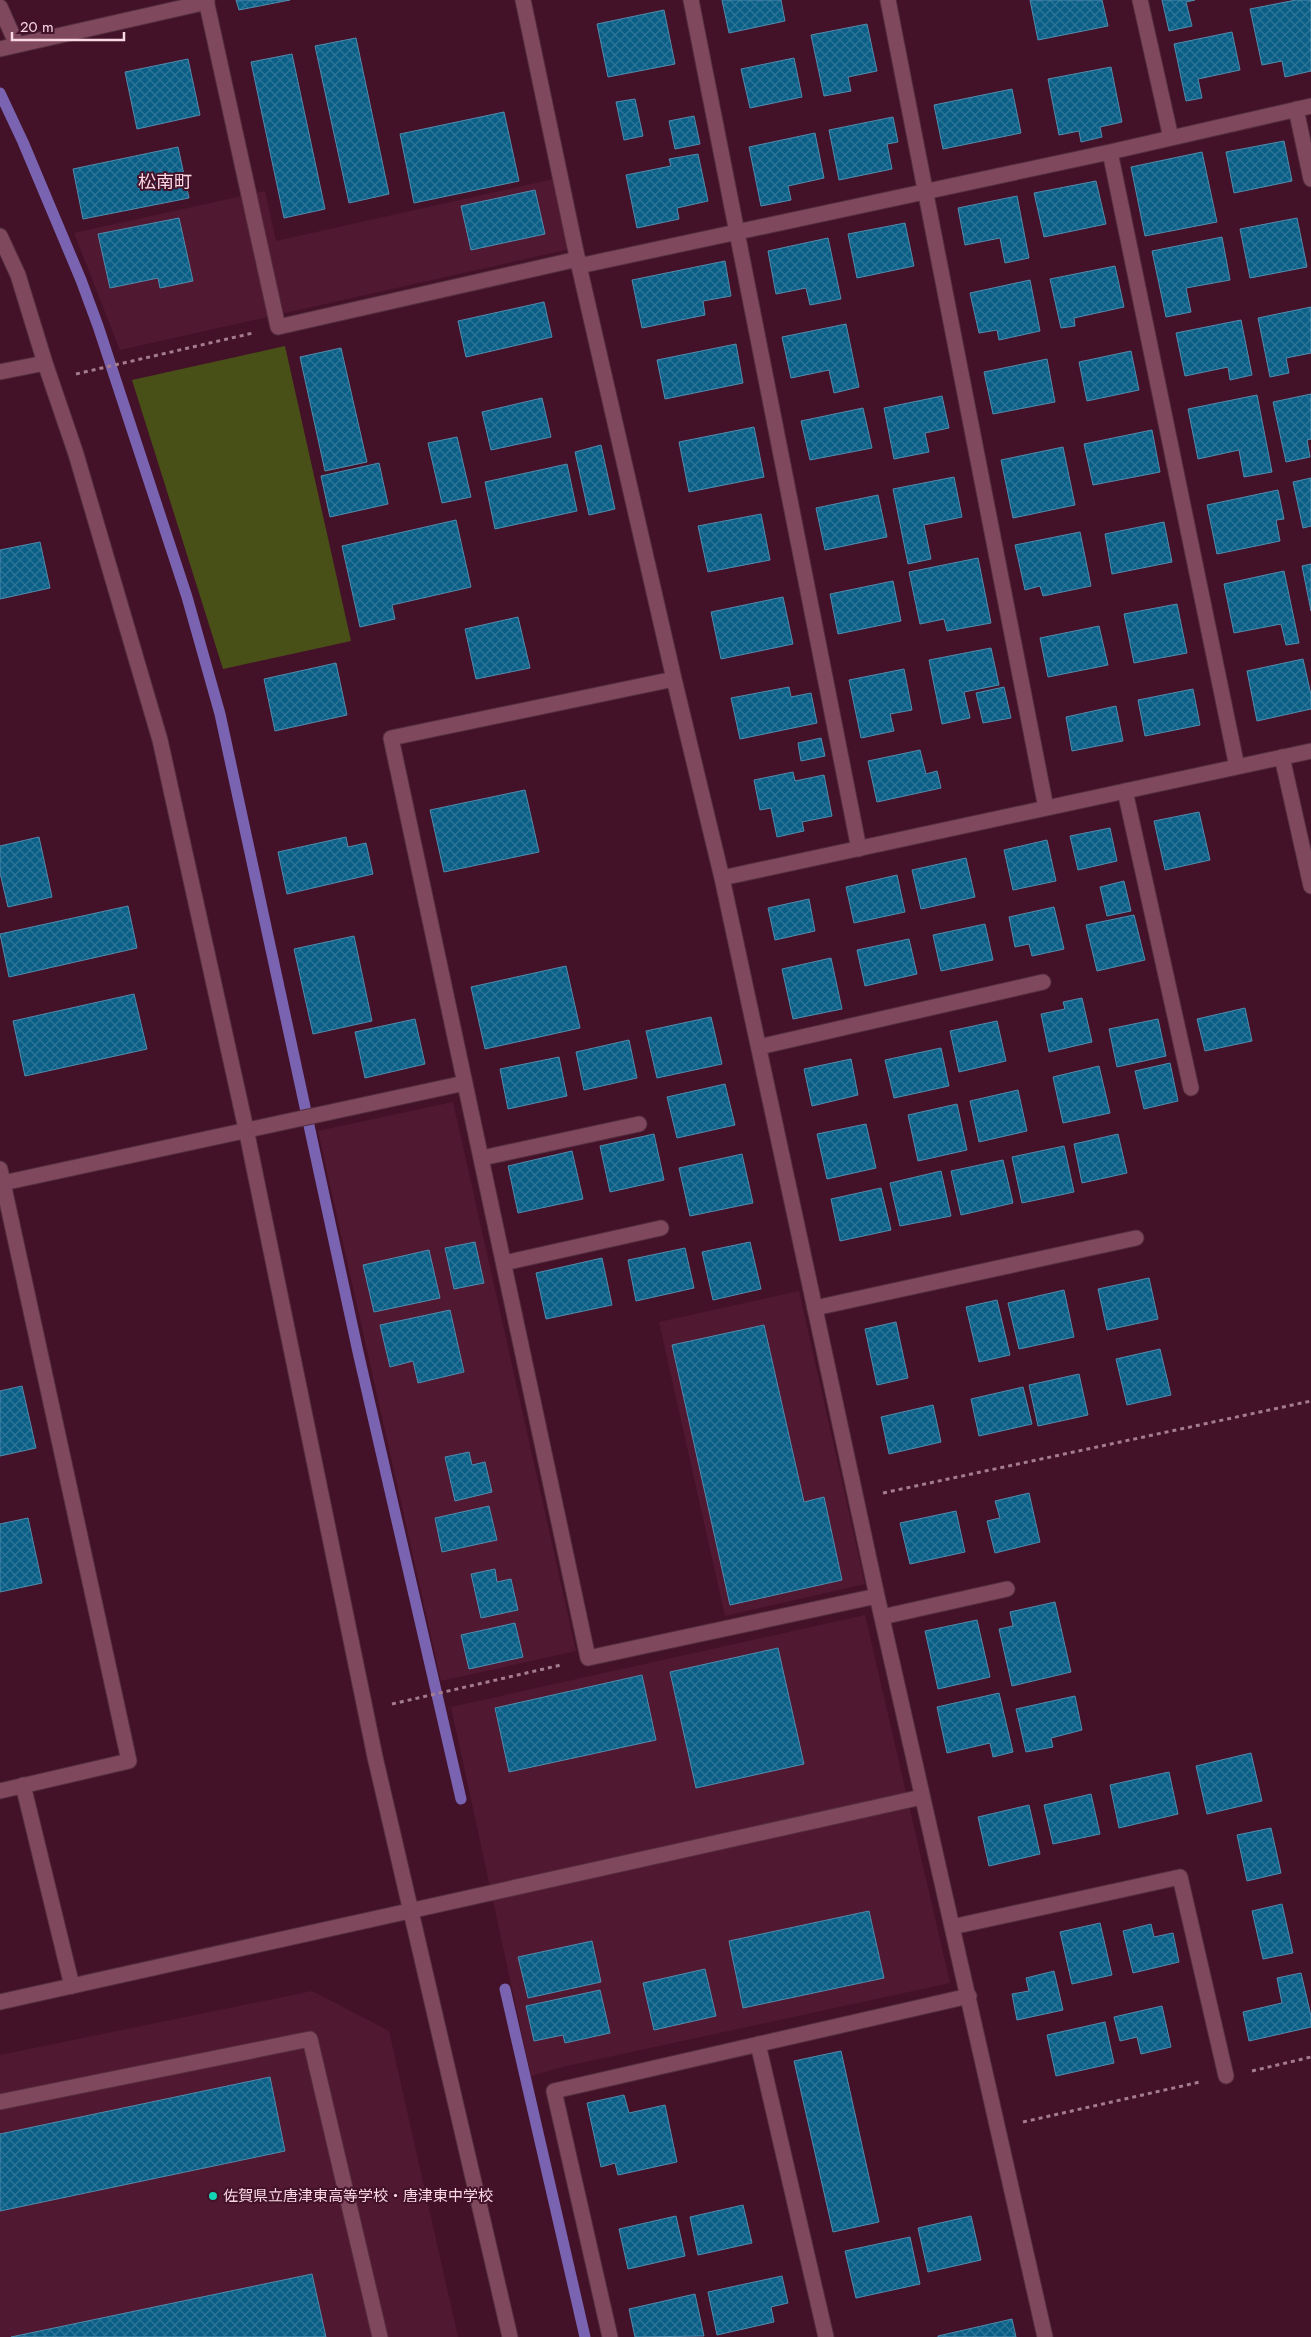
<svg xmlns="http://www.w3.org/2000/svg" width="1311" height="2337" font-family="Jost,'Noto Sans JP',sans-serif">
<defs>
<pattern id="building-cross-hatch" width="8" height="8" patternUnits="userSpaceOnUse" patternTransform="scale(1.25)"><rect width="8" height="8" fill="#0a5f86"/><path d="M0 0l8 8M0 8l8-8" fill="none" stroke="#2e7597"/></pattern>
</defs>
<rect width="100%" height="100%" fill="#431229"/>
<path fill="#511832" d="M 554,179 L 570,249 L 120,350 L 74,233 L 265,191 L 276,241 Z
M 453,1102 L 576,1651 L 441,1681 L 318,1131 Z
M 799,1291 L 865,1584 L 725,1616 L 659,1322 Z
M 865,1615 L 950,1983 L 562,2067 L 531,2076 L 451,1707 Z
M 312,1991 L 389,2031 L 458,2337 L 0,2337 L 0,2055 Z"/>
<path fill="#495017" d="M 285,346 L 351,641 L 223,669 L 132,380 Z"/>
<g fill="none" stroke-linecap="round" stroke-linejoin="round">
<path stroke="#7a63b1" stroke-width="11" d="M 0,93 L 23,142 L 81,280 L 98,326 L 187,597 L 220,714 L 358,1352 L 461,1799
M 505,1989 L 585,2337"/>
</g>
<path fill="url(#building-cross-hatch)" stroke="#518bad" d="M 236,0 L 290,0 L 239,10 Z
M 722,0 L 781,0 L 785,21 L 729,33 Z
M 1030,0 L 1102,0 L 1108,26 L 1038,40 Z
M 1162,0 L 1195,0 L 1186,2 L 1192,26 L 1169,31 Z
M 1296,0 L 1311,0 L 1311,71 L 1285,77 L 1282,61 L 1262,65 L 1250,9 Z
M 664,10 L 675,64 L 608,77 L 597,24 Z
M 867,24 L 877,71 L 848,77 L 851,91 L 824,96 L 811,35 Z
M 1232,32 L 1240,70 L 1198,79 L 1202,98 L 1186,101 L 1174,44 Z
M 356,38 L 389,194 L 349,203 L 315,46 Z
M 292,54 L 325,209 L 284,218 L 251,62 Z
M 794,58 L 802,97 L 750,108 L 741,69 Z
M 188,59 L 200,115 L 137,129 L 125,72 Z
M 1111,67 L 1122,122 L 1100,127 L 1102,137 L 1081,142 L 1079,131 L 1059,135 L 1048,79 Z
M 1012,89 L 1021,133 L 943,149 L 934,105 Z
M 635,99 L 643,136 L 624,140 L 616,102 Z
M 504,112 L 519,181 L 414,203 L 400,134 Z
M 694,116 L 700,144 L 675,149 L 669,121 Z
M 893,117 L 898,142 L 887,144 L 892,169 L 839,180 L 829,130 Z
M 815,133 L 824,178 L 788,186 L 791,200 L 761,206 L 749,147 Z
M 1284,141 L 1292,181 L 1234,193 L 1226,152 Z
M 178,147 L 189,198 L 83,219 L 73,169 Z
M 1202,152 L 1217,222 L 1145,236 L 1131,167 Z
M 698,154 L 708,201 L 677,208 L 679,219 L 637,228 L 626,175 L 671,166 L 669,159 Z
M 1096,181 L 1106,224 L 1044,237 L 1034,193 Z
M 535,190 L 545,234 L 471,250 L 461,206 Z
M 1017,196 L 1029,258 L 1005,263 L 1000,238 L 965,245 L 958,208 Z
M 179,218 L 193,281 L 160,288 L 158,278 L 110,288 L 98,234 Z
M 1297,218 L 1307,267 L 1250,278 L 1240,229 Z
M 905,223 L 914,266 L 857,278 L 848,234 Z
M 1222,237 L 1230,280 L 1186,288 L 1191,312 L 1166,317 L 1152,251 Z
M 828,238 L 841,299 L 810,305 L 806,288 L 776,294 L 768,251 Z
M 725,261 L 731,296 L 703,301 L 705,315 L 642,328 L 632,280 Z
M 1115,266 L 1124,307 L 1074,318 L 1075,326 L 1061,328 L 1050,279 Z
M 1030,280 L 1040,331 L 999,340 L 997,330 L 979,333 L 970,293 Z
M 544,302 L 552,337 L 466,357 L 458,321 Z
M 1311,307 L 1311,353 L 1286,358 L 1289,373 L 1270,377 L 1258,318 Z
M 1241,320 L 1252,375 L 1230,380 L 1228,367 L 1185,376 L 1176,333 Z
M 846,324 L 859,387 L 834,393 L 829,370 L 791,378 L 782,337 Z
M 736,344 L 743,383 L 665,399 L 657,360 Z
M 341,348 L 367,462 L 325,471 L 300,357 Z
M 1131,351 L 1139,390 L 1087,401 L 1079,362 Z
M 1047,359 L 1055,402 L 993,414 L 984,372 Z
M 1311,394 L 1311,439 L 1307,440 L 1310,457 L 1286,462 L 1273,402 Z
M 1257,395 L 1272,472 L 1244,477 L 1239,450 L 1198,459 L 1188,409 Z
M 942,396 L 949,428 L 925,433 L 929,452 L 894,459 L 884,408 Z
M 542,398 L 551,437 L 491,450 L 482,412 Z
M 863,408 L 872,448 L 810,460 L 801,421 Z
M 754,427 L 764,477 L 689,492 L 679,442 Z
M 1152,430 L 1160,472 L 1093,485 L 1084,444 Z
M 457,437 L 471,497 L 442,503 L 428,443 Z
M 601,445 L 615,509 L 589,515 L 575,452 Z
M 1063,447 L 1075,505 L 1013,518 L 1001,460 Z
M 379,463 L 388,504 L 330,517 L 321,476 Z
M 567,464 L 577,511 L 495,529 L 485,482 Z
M 954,477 L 962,517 L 924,525 L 931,559 L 908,564 L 893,489 Z
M 1311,478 L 1311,526 L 1303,528 L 1293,482 Z
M 1278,490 L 1284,519 L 1276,520 L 1280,541 L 1217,554 L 1207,505 Z
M 878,495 L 887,537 L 825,550 L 816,508 Z
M 761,514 L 770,560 L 708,572 L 698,526 Z
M 456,520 L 471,587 L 392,605 L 395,619 L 360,627 L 342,546 Z
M 1164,522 L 1172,562 L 1112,574 L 1105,534 Z
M 1080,532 L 1091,586 L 1043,596 L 1040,586 L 1025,590 L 1015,545 Z
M 40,542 L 50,588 L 0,599 L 0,550 Z
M 978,558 L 991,623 L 947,631 L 944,619 L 920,624 L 909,572 Z
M 1311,564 L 1311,611 L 1302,566 Z
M 1284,571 L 1299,643 L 1286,645 L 1281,624 L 1234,633 L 1224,584 Z
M 893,581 L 901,621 L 838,634 L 830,594 Z
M 783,597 L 793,644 L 721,659 L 711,612 Z
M 1177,604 L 1187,653 L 1134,663 L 1124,614 Z
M 518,617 L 530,668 L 476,679 L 465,629 Z
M 1099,626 L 1108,665 L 1048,677 L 1040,638 Z
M 991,648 L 999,685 L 964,692 L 970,718 L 942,724 L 929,660 Z
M 1303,659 L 1311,695 L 1311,709 L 1257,721 L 1247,671 Z
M 336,663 L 347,715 L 275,731 L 264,679 Z
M 904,669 L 912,710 L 890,714 L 894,731 L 861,738 L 849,680 Z
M 789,687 L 791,697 L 811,693 L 817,723 L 740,739 L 731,698 Z
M 1004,687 L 1011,718 L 983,723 L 976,693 Z
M 1193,689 L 1200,725 L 1145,736 L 1138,700 Z
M 1116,706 L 1123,741 L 1072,751 L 1066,717 Z
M 821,738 L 825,756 L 801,761 L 798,743 Z
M 920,750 L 926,774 L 937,771 L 941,788 L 877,802 L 868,761 Z
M 793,772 L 795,781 L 824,775 L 832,816 L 802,822 L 804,831 L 777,837 L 771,808 L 760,810 L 754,780 Z
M 525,790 L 539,852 L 444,872 L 430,810 Z
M 1199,812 L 1210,860 L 1165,870 L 1154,821 Z
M 1110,828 L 1117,861 L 1078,870 L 1070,836 Z
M 39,837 L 52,897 L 8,907 L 0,873 L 0,846 Z
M 346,837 L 348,847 L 366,843 L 373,874 L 287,894 L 278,852 Z
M 1047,840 L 1056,881 L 1013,890 L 1004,850 Z
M 966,858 L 975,897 L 921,909 L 912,870 Z
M 897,875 L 905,912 L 854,923 L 846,887 Z
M 1124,881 L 1131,911 L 1107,916 L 1100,887 Z
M 809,899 L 815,931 L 775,940 L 768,908 Z
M 128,906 L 137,948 L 9,977 L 0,934 Z
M 1054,907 L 1064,949 L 1032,956 L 1029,944 L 1015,947 L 1009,917 Z
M 1134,915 L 1145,960 L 1097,971 L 1086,925 Z
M 985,924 L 993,960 L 941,971 L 933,935 Z
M 354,936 L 372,1021 L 313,1034 L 294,949 Z
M 909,939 L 917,974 L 865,986 L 857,950 Z
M 831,958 L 842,1009 L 793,1019 L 782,969 Z
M 566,966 L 580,1028 L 485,1049 L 471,987 Z
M 134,994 L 147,1049 L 25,1076 L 13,1021 Z
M 1082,998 L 1092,1042 L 1049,1052 L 1041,1014 L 1065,1009 L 1063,1002 Z
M 1245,1008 L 1252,1041 L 1205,1051 L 1197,1019 Z
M 711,1017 L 722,1064 L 657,1078 L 646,1031 Z
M 415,1019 L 425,1064 L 365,1078 L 355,1032 Z
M 1158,1019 L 1166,1056 L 1117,1067 L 1109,1029 Z
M 997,1021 L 1006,1061 L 959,1072 L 950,1031 Z
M 629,1040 L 637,1078 L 584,1090 L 576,1052 Z
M 941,1048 L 949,1086 L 894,1098 L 885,1060 Z
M 559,1057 L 567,1096 L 508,1109 L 500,1069 Z
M 851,1059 L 858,1095 L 812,1106 L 804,1069 Z
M 1170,1063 L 1178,1101 L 1144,1109 L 1135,1071 Z
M 1099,1066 L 1110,1113 L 1063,1123 L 1053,1077 Z
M 725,1084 L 735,1125 L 677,1138 L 667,1097 Z
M 1018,1090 L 1027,1131 L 979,1142 L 970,1101 Z
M 957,1104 L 967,1150 L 918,1161 L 908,1115 Z
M 866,1124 L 876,1168 L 827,1179 L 817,1134 Z
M 654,1134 L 664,1180 L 610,1192 L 600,1146 Z
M 1118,1134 L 1127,1173 L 1082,1183 L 1074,1144 Z
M 1064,1146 L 1074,1192 L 1022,1203 L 1012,1157 Z
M 572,1151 L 583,1199 L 518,1213 L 508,1166 Z
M 742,1154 L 753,1203 L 690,1216 L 679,1168 Z
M 1003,1160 L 1013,1203 L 961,1215 L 951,1171 Z
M 941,1171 L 951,1216 L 900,1226 L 890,1183 Z
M 881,1188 L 891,1230 L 840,1241 L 831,1199 Z
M 475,1242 L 484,1283 L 454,1289 L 445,1248 Z
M 750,1242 L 761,1289 L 713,1300 L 702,1252 Z
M 685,1248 L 694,1288 L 636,1301 L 628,1260 Z
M 429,1250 L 440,1298 L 374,1312 L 363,1265 Z
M 602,1258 L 612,1305 L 546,1319 L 536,1273 Z
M 1149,1278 L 1158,1319 L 1107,1330 L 1098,1289 Z
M 1064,1290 L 1074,1337 L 1019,1349 L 1008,1303 Z
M 997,1300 L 1010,1355 L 979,1362 L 966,1307 Z
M 450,1310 L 464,1372 L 418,1383 L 413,1361 L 390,1367 L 380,1325 Z
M 896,1322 L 908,1378 L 877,1385 L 865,1329 Z
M 764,1325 L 804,1502 L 824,1497 L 842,1580 L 730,1605 L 672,1345 Z
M 1160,1349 L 1171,1395 L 1127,1405 L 1116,1359 Z
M 1079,1374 L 1088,1415 L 1038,1426 L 1029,1385 Z
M 22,1386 L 36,1448 L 0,1456 L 0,1391 Z
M 1023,1387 L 1032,1424 L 979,1436 L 971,1399 Z
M 933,1405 L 941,1442 L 889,1454 L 881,1417 Z
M 469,1452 L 472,1465 L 485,1462 L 492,1492 L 455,1501 L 445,1457 Z
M 1029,1493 L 1040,1542 L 995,1553 L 987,1521 L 1000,1518 L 995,1501 Z
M 489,1506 L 497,1540 L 442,1552 L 435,1518 Z
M 956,1511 L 965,1552 L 910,1564 L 900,1523 Z
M 28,1518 L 42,1583 L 0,1592 L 0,1524 Z
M 495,1569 L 497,1582 L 511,1579 L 518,1610 L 481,1618 L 471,1574 Z
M 1055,1602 L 1071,1672 L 1012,1686 L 999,1629 L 1013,1626 L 1010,1612 Z
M 977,1620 L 990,1677 L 938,1689 L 925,1631 Z
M 515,1623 L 523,1657 L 469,1669 L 461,1635 Z
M 778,1648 L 804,1764 L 696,1788 L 670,1672 Z
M 642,1675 L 656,1740 L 509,1772 L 495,1708 Z
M 999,1693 L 1013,1752 L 993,1757 L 990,1743 L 947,1753 L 937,1707 Z
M 1075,1696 L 1082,1730 L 1051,1738 L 1053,1747 L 1026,1752 L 1016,1709 Z
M 1251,1753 L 1262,1801 L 1207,1814 L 1196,1766 Z
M 1169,1772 L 1178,1814 L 1119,1828 L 1110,1785 Z
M 1091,1794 L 1100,1834 L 1053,1844 L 1044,1805 Z
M 1029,1805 L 1040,1854 L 989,1866 L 978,1817 Z
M 1271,1828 L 1281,1873 L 1247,1881 L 1237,1835 Z
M 1282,1904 L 1293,1953 L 1263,1959 L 1252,1911 Z
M 869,1911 L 884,1978 L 743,2008 L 729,1941 Z
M 1100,1923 L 1112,1975 L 1072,1984 L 1060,1932 Z
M 1151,1924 L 1154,1937 L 1173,1933 L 1179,1962 L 1133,1973 L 1123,1931 Z
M 592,1941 L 601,1982 L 528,1998 L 518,1957 Z
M 705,1969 L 716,2016 L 654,2030 L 643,1983 Z
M 1054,1971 L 1063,2010 L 1017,2020 L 1012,1994 L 1029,1991 L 1026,1978 Z
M 1301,1973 L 1311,2016 L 1311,2027 L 1249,2041 L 1243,2012 L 1282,2003 L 1277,1978 Z
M 600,1990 L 610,2033 L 565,2043 L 563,2035 L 534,2041 L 526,2006 Z
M 1162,2006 L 1171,2047 L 1141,2054 L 1137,2037 L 1120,2041 L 1114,2017 Z
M 1105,2022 L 1114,2063 L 1056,2076 L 1047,2035 Z
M 841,2051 L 879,2222 L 833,2232 L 794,2061 Z
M 270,2077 L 285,2151 L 0,2211 L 0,2134 Z
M 624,2095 L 629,2113 L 665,2105 L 677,2162 L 618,2175 L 615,2163 L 601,2167 L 587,2103 Z
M 743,2205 L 752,2243 L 698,2255 L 690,2217 Z
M 676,2216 L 685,2256 L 628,2269 L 619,2229 Z
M 971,2216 L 981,2260 L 928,2272 L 918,2228 Z
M 910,2237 L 920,2284 L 856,2298 L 845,2251 Z
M 312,2274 L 326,2337 L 11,2337 Z
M 782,2276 L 788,2303 L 771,2307 L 774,2322 L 717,2335 L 708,2292 Z
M 695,2294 L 704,2336 L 635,2337 L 629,2309 Z
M 1012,2319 L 1016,2337 L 938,2337 L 938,2336 Z"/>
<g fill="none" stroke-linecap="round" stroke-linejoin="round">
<defs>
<path id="service" d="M 1282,757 L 1311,886
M 1125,791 L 1191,1088
M 482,1158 L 639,1124
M 504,1263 L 661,1228
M 815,1308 L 1136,1238
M 0,2102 L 310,2039 L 380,2337"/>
<path id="minor" d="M 206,0 L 278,327 L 578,259
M 523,0 L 579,266 L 674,679 L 722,878 L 877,1596 L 1045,2337
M 691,0 L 859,849
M 888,0 L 1046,808
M 1140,0 L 1171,138
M 0,7 L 17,45
M 0,49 L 207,2
M 1296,109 L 1311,179
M 1110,152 L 1237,767
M 579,266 L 1110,152 L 1311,106
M 674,679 L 391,738 L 588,1658 L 877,1596
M 722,878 L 1311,751
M 759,1047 L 1043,982
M 0,1169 L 129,1761 L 0,1791
M 3,1183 L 465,1083
M 882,1617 L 1007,1589
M 23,1785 L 72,1986
M 952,1927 L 1180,1877 L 1226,2076
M 758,2044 L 826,2337
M 610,2337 L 554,2091 L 969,1996"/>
<path id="tertiary" d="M 0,236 L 18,275 L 45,363 L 76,454 L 160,740 L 246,1129 L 375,1757 L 510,2337
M 0,372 L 45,363
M 0,2002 L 922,1797"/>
</defs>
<use href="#service" stroke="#552f3f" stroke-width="17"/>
<use href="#minor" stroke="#552f3f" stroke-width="17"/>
<use href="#tertiary" stroke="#552f3f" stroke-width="17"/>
<path stroke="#a57c8d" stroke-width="3" stroke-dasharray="4 4" stroke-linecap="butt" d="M 76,374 L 253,333
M 883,1493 L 1311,1401
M 392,1704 L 561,1665
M 1252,2071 L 1311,2057
M 1023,2122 L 1200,2082"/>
<use href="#service" stroke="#7f485d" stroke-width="15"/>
<use href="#minor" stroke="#7f485d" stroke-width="15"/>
<use href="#tertiary" stroke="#7f485d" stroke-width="15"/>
</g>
<circle fill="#13d5b3" stroke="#431229" stroke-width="2" cx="213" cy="2196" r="5"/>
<g text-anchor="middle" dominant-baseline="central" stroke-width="4" stroke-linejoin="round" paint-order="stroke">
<g font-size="15" fill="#f9d7e3" stroke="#431229" text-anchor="start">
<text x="223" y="2196">佐賀県立唐津東高等学校・唐津東中学校</text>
</g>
<g font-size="18" fill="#f9d7e3" stroke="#431229">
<text x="165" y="182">松南町</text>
</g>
</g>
<path d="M12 32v8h112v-8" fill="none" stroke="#f9d7e3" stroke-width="2.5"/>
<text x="20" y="32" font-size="15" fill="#f9d7e3" stroke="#431229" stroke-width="4" paint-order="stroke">20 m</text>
</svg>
